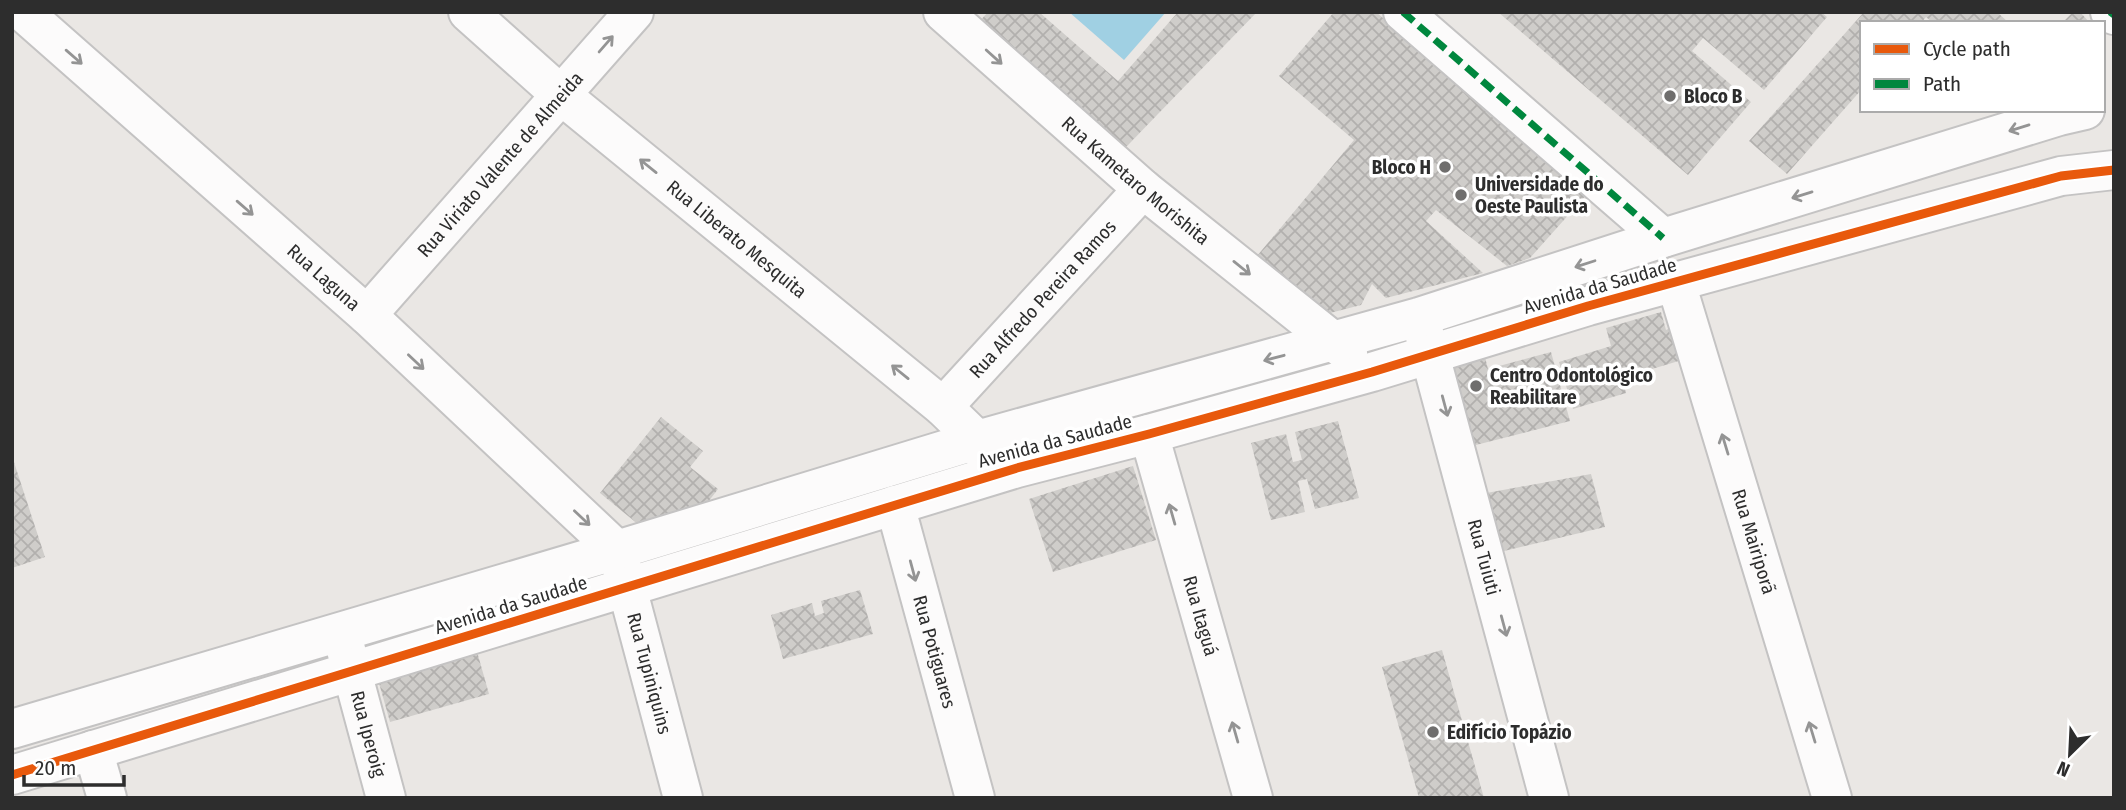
<svg xmlns="http://www.w3.org/2000/svg" width="2126" height="810" font-family="'Fira Sans Condensed',sans-serif">
<defs>
<pattern id="building-cross-hatch" width="8" height="8" patternUnits="userSpaceOnUse" patternTransform="scale(1.75)"><rect width="8" height="8" fill="#cfcdca"/><path d="M0 0l8 8M0 8l8-8" fill="none" stroke="#b2b0ae"/></pattern>
</defs>
<rect width="100%" height="100%" fill="#eae7e4"/>
<path fill="#a0d0e3" d="M 1069,12 L 1166,12 L 1124,60 Z"/>
<path fill="url(#building-cross-hatch)" d="M 988,12 L 1039,12 L 1118,81 L 1178,12 L 1257,12 L 1123,150 L 977,24 Z
M 1334,12 L 1376,12 L 1588,193 L 1530,258 L 1507,266 L 1436,210 L 1426,221 L 1483,273 L 1386,298 L 1372,284 L 1361,305 L 1330,313 L 1257,256 L 1354,140 L 1279,76 Z
M 1498,12 L 1821,12 L 1827,17 L 1764,90 L 1703,38 L 1692,51 L 1751,102 L 1688,175 Z
M 1864,12 L 1997,12 L 2009,23 L 1933,23 L 1926,17 L 1921,23 L 1862,23 L 1862,89 L 1787,174 L 1749,141 Z
M 2073,12 L 2080,12 L 2090,23 L 2062,23 Z
M 1661,312 L 1666,330 L 1672,327 L 1682,360 L 1622,378 L 1626,393 L 1573,409 L 1559,362 L 1611,346 L 1606,328 Z
M 1551,352 L 1570,421 L 1472,446 L 1444,367 L 1485,357 L 1488,369 Z
M 661,417 L 703,451 L 690,467 L 718,489 L 705,506 L 639,525 L 600,493 Z
M 1338,421 L 1359,498 L 1315,509 L 1307,479 L 1298,481 L 1305,512 L 1271,520 L 1251,443 L 1286,434 L 1293,462 L 1302,460 L 1295,432 Z
M 12,456 L 45,557 L 12,568 Z
M 1133,466 L 1156,540 L 1053,572 L 1029,499 Z
M 1591,474 L 1605,527 L 1504,551 L 1481,494 Z
M 860,590 L 873,634 L 783,659 L 771,615 L 812,603 L 815,616 L 824,613 L 821,601 Z
M 476,648 L 489,694 L 390,722 L 377,676 Z
M 1442,650 L 1484,798 L 1419,798 L 1382,667 Z"/>
<g fill="none" stroke-linecap="round" stroke-linejoin="round">
<defs>
<g id="minor">
<path id="s1" d="M 23,12 L 367,315 L 617,550 L 683,798"/>
<path id="s2" d="M 468,12 L 561,95 L 943,407 L 977,440 L 987,460"/>
<path id="s3" d="M 943,12 L 1143,189 L 1348,353"/>
<path d="M 1403,12 L 1663,238"/>
<path d="M 2110,12 L 2114,15"/>
<path id="s4" d="M 1676,283 L 1832,798"/>
<path id="s5" d="M 367,315 L 634,12"/>
<path id="s6" d="M 1423,329 L 1549,798"/>
<path id="s7" d="M 943,407 L 1143,189"/>
<path id="s8" d="M 1149,434 L 1253,798"/>
<path id="s9" d="M 895,505 L 975,798"/>
<path id="s10" d="M 345,646 L 386,798"/>
<path d="M 12,729 L 617,550 L 977,440 L 1419,317 L 1663,238 L 2059,116 L 2085,110"/>
<path d="M 93,750 L 107,798"/>
<path d="M 12,775 L 1017,468 L 1149,434 L 1372,372 L 1588,306 L 2061,176 L 2114,170"/>
</g>
</defs>
<use href="#minor" stroke="#c4c3c3" stroke-width="42"/>
<use href="#minor" stroke="#fcfbfb" stroke-width="38"/>
<path stroke="#00873e" stroke-width="7" stroke-dasharray="14 7" stroke-linecap="butt" d="M 1403,12 L 1663,238
M 2110,12 L 2114,15"/>
<defs>
<path id="cycleway" d="M 12,775 L 1017,468 L 1149,434 L 1372,372 L 1588,306 L 2061,176 L 2114,170"/>
</defs>
<use href="#cycleway" stroke="#fff" stroke-width="13"/>
<use href="#cycleway" stroke="#e8590c" stroke-width="9"/>
</g>
<defs><path id="oneway-shaft" d="M-6 0H5M1.5-3L5.5 0L1.5 3" fill="none" stroke-width="1.6" stroke-linecap="round" stroke-linejoin="round" transform="scale(1.75)"/></defs>
<g stroke="#949494">
<use href="#oneway-shaft" transform="translate(606 44) rotate(-49)"/>
<use href="#oneway-shaft" transform="translate(74 57) rotate(41)"/>
<use href="#oneway-shaft" transform="translate(994 57) rotate(42)"/>
<use href="#oneway-shaft" transform="translate(2019 128) rotate(163)"/>
<use href="#oneway-shaft" transform="translate(648 166) rotate(-141)"/>
<use href="#oneway-shaft" transform="translate(1802 195) rotate(163)"/>
<use href="#oneway-shaft" transform="translate(245 208) rotate(41)"/>
<use href="#oneway-shaft" transform="translate(1585 264) rotate(162)"/>
<use href="#oneway-shaft" transform="translate(1242 268) rotate(39)"/>
<use href="#oneway-shaft" transform="translate(1274 358) rotate(165)"/>
<use href="#oneway-shaft" transform="translate(416 362) rotate(43)"/>
<use href="#oneway-shaft" transform="translate(900 372) rotate(-141)"/>
<use href="#oneway-shaft" transform="translate(1445 406) rotate(75)"/>
<use href="#oneway-shaft" transform="translate(1725 444) rotate(-107)"/>
<use href="#oneway-shaft" transform="translate(1172 514) rotate(-106)"/>
<use href="#oneway-shaft" transform="translate(582 518) rotate(43)"/>
<use href="#oneway-shaft" transform="translate(913 571) rotate(75)"/>
<use href="#oneway-shaft" transform="translate(1504 626) rotate(75)"/>
<use href="#oneway-shaft" transform="translate(1235 732) rotate(-106)"/>
<use href="#oneway-shaft" transform="translate(1812 732) rotate(-107)"/>
</g>
<g fill="#6f6e6d" stroke="#fff" stroke-width="2.5">
<circle cx="1670" cy="96" r="7"/>
<circle cx="1445" cy="167" r="7"/>
<circle cx="1461" cy="195" r="7"/>
<circle cx="1476" cy="386" r="7"/>
<circle cx="1433" cy="732" r="7"/>
</g>
<g text-anchor="middle" dominant-baseline="central" stroke-width="7" stroke-linejoin="round" paint-order="stroke">
<g font-size="19" font-weight="bold" fill="#2d2d2d" stroke="#fff" text-anchor="start">
<text x="1684" y="96">Bloco B</text>
<text x="1431" y="167" text-anchor="end">Bloco H</text>
<text x="1475" y="184">Universidade do<tspan x="1475" dy="22">Oeste Paulista</tspan></text>
<text x="1490" y="375">Centro Odontológico<tspan x="1490" dy="22">Reabilitare</tspan></text>
<text x="1447" y="732">Edifício Topázio</text>
</g>
<g font-size="19" fill="#2d2d2d" stroke="#fff">
<text stroke="none"><textPath href="#s5" startOffset="201">Rua Viriato Valente de Almeida</textPath></text>
<text stroke="none"><textPath href="#s3" startOffset="256">Rua Kametaro Morishita</textPath></text>
<text stroke="none"><textPath href="#s2" startOffset="352">Rua Liberato Mesquita</textPath></text>
<text stroke="none"><textPath href="#s1" startOffset="401">Rua Laguna</textPath></text>
<text transform="translate(1600 286) rotate(-16)">Avenida da Saudade</text>
<text stroke="none"><textPath href="#s7" startOffset="147">Rua Alfredo Pereira Ramos</textPath></text>
<text transform="translate(1055 441) rotate(-15)">Avenida da Saudade</text>
<text stroke="none"><textPath href="#s4" startOffset="270">Rua Mairiporã</textPath></text>
<text stroke="none"><textPath href="#s6" startOffset="236">Rua Tuiuti</textPath></text>
<text transform="translate(511 605) rotate(-17)">Avenida da Saudade</text>
<text stroke="none"><textPath href="#s8" startOffset="189">Rua Itaguá</textPath></text>
<text stroke="none"><textPath href="#s9" startOffset="152">Rua Potiguares</textPath></text>
<text stroke="none"><textPath href="#s1" startOffset="929">Rua Tupiniquins</textPath></text>
<text stroke="none"><textPath href="#s10" startOffset="91">Rua Iperoig</textPath></text>
</g>
</g>
<rect width="2126" height="810" fill="none" stroke="#2d2d2d" stroke-width="28"/>
<rect x="1860" y="21" width="245" height="91" fill="#ffffff" stroke="#ababab" stroke-width="2"/>
<rect x="1874" y="44" width="35" height="10" fill="#e8590c" stroke="#ababab" stroke-width="2"/>
<text x="1923" y="56" font-size="21" fill="#2d2d2d">Cycle path</text>
<rect x="1874" y="79" width="35" height="10" fill="#00873e" stroke="#ababab" stroke-width="2"/>
<text x="1923" y="91" font-size="21" fill="#2d2d2d">Path</text>
<g transform="translate(2070 754) rotate(204)" stroke="#ffffff" stroke-width="5" paint-order="stroke">
<path d="M0-5L12 26L0 18L-12 26Z" fill="#2d2d2d"/>
<text y="-10" font-size="19" font-weight="bold" text-anchor="middle" fill="#2d2d2d">N</text>
</g>
<path d="M24 775v10h100v-10" fill="none" stroke="#2d2d2d" stroke-width="3.5"/>
<text x="35" y="775" font-size="21" fill="#2d2d2d" stroke="#ffffff" stroke-width="5" paint-order="stroke">20 m</text>
</svg>
